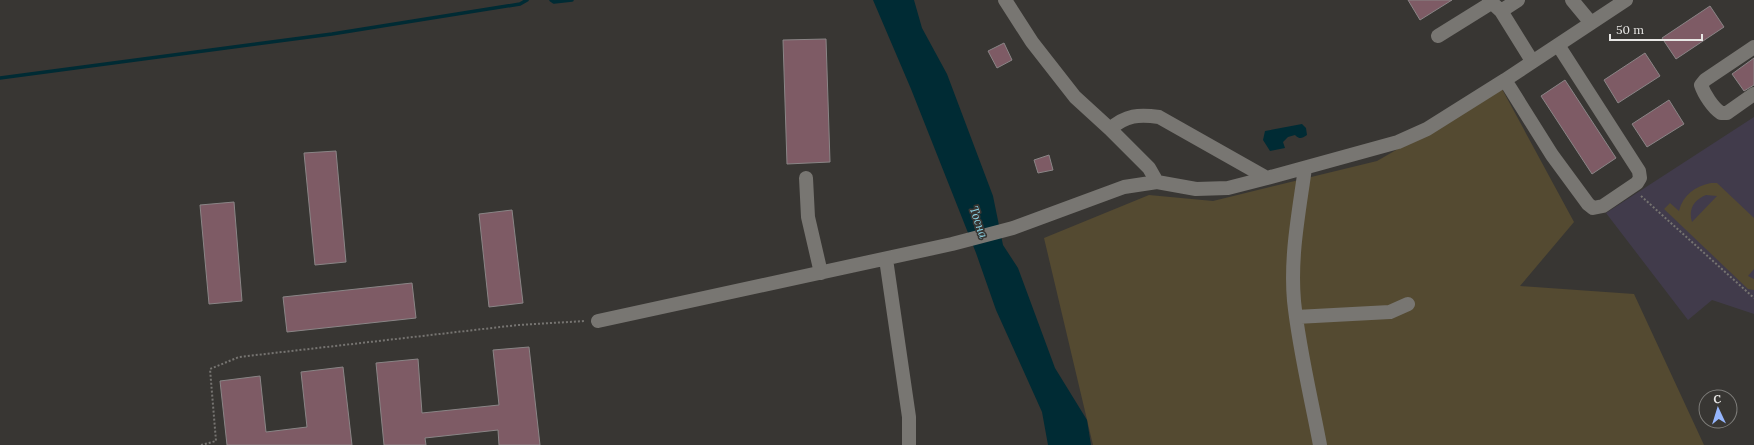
<svg xmlns="http://www.w3.org/2000/svg" width="1754" height="445" font-family="Lora,serif">
<rect width="100%" height="100%" fill="#383633"/>
<path fill="#413b4b" d="M 1754,117 L 1754,314 L 1712,300 L 1688,320 L 1606,213 Z"/>
<path fill="#544a31" fill-rule="evenodd" d="M 1502,89 L 1574,222 L 1520,286 L 1634,294 L 1704,445 L 1093,445 L 1044,238 L 1149,195 L 1213,201 L 1377,161 Z
M 1711,183 L 1717,183 L 1754,218 L 1754,269 L 1748,276 L 1754,279 L 1754,290 L 1748,289 L 1664,209 L 1670,203 L 1679,211 C 1683,195 1695,186 1711,183 ZM 1706,195 L 1717,196 L 1692,222 C 1688,209 1694,200 1706,195 Z"/>
<path fill="#002b34" d="M 873,0 L 914,0 L 922,28 L 947,74 L 993,196 L 1003,245 L 1018,268 L 1055,368 L 1087,420 L 1091,445 L 1048,445 L 1042,412 L 996,310 L 976,253 L 911,89 Z
M 1302,124 L 1306,128 L 1307,135 C 1302,138 1300,140 1295,135 L 1288,137 L 1283,142 L 1285,148 L 1270,151 L 1263,140 L 1265,131 Z"/>
<g fill="none" stroke-linecap="round" stroke-linejoin="round">
<path stroke="#002b34" stroke-width="3.5" d="M 551,0 L 554,2 L 572,0
M 0,78 L 332,34 L 520,4 L 527,0"/>
</g>
<path fill="#7e5b65" stroke="#8a8586" d="M 1408,0 L 1452,0 L 1420,20 Z
M 1710,6 L 1724,27 L 1676,59 L 1662,38 Z
M 826,39 L 830,162 L 787,164 L 783,40 Z
M 1004,43 L 1012,60 L 997,68 L 988,51 Z
M 1645,53 L 1660,76 L 1618,103 L 1604,80 Z
M 1754,58 L 1754,85 L 1744,91 L 1732,74 Z
M 1565,80 L 1616,158 L 1592,174 L 1541,96 Z
M 1669,100 L 1684,124 L 1647,147 L 1632,124 Z
M 336,151 L 346,262 L 315,265 L 304,153 Z
M 1049,155 L 1053,170 L 1038,173 L 1034,160 Z
M 234,202 L 242,301 L 209,304 L 200,205 Z
M 512,210 L 523,303 L 489,307 L 479,214 Z
M 412,283 L 416,318 L 287,332 L 283,297 Z
M 529,347 L 540,445 L 499,445 L 498,430 L 425,438 L 426,445 L 384,445 L 376,363 L 418,359 L 422,413 L 499,405 L 493,350 Z
M 343,367 L 352,445 L 227,445 L 220,381 L 260,376 L 266,432 L 307,427 L 301,372 Z"/>
<g fill="none" stroke-linecap="round" stroke-linejoin="round">
<path stroke="#767471" stroke-width="2" stroke-dasharray="2 2" stroke-linecap="butt" d="M 1641,196 L 1754,298
M 201,445 L 216,441 L 210,369 L 239,357 L 518,325 L 585,321"/>
<path stroke="#787672" stroke-width="14" d="M 1005,0 L 1032,42 L 1075,97 L 1110,129 C 1126,115 1139,114 1159,117 L 1267,178
M 1489,0 L 1501,11 L 1532,61
M 1572,0 L 1591,23
M 1501,11 L 1518,0
M 1438,36 L 1491,3
M 1754,47 L 1705,80 L 1701,85 C 1704,94 1713,108 1721,113 L 1727,113 L 1754,94
M 1505,80 L 1552,155 L 1588,204 L 1593,208 L 1603,206 L 1637,183 L 1640,178 L 1639,171 L 1558,45
M 1110,129 L 1149,168 L 1157,182
M 1305,168 C 1299,212 1290,256 1294,301 C 1299,349 1311,397 1320,445
M 806,178 L 808,217 L 821,273
M 886,259 L 909,417 L 909,445
M 1296,317 L 1390,312 L 1408,304
M 598,321 L 952,244 L 1013,228 L 1124,187 L 1157,182 L 1196,189 L 1228,188 L 1267,178 L 1398,142 L 1427,129 L 1505,80 L 1626,0"/>
</g>
<g text-anchor="middle" dominant-baseline="central" stroke-width="3.5" stroke-linejoin="round" paint-order="stroke">
<g font-size="12" font-style="italic" fill="#8ed8eb" stroke="#383633">
<text transform="translate(979 222) rotate(71)">Тосна</text>
</g>
</g>
<g transform="translate(1718 409) rotate(356)"><circle r="19" fill="#383633" stroke="#7e7d7a"/>
<path d="M0-3L7 15L0 10L-7 15Z" fill="#96b6fd"/>
<text y="-6" font-size="11" font-weight="bold" text-anchor="middle" fill="#e8e7e5">С</text>
</g>
<path d="M1610 34v6h92v-6" fill="none" stroke="#e8e7e5" stroke-width="2"/>
<text x="1616" y="34" font-size="12" fill="#e8e7e5" stroke="#383633" stroke-width="3" paint-order="stroke">50 m</text>
</svg>
